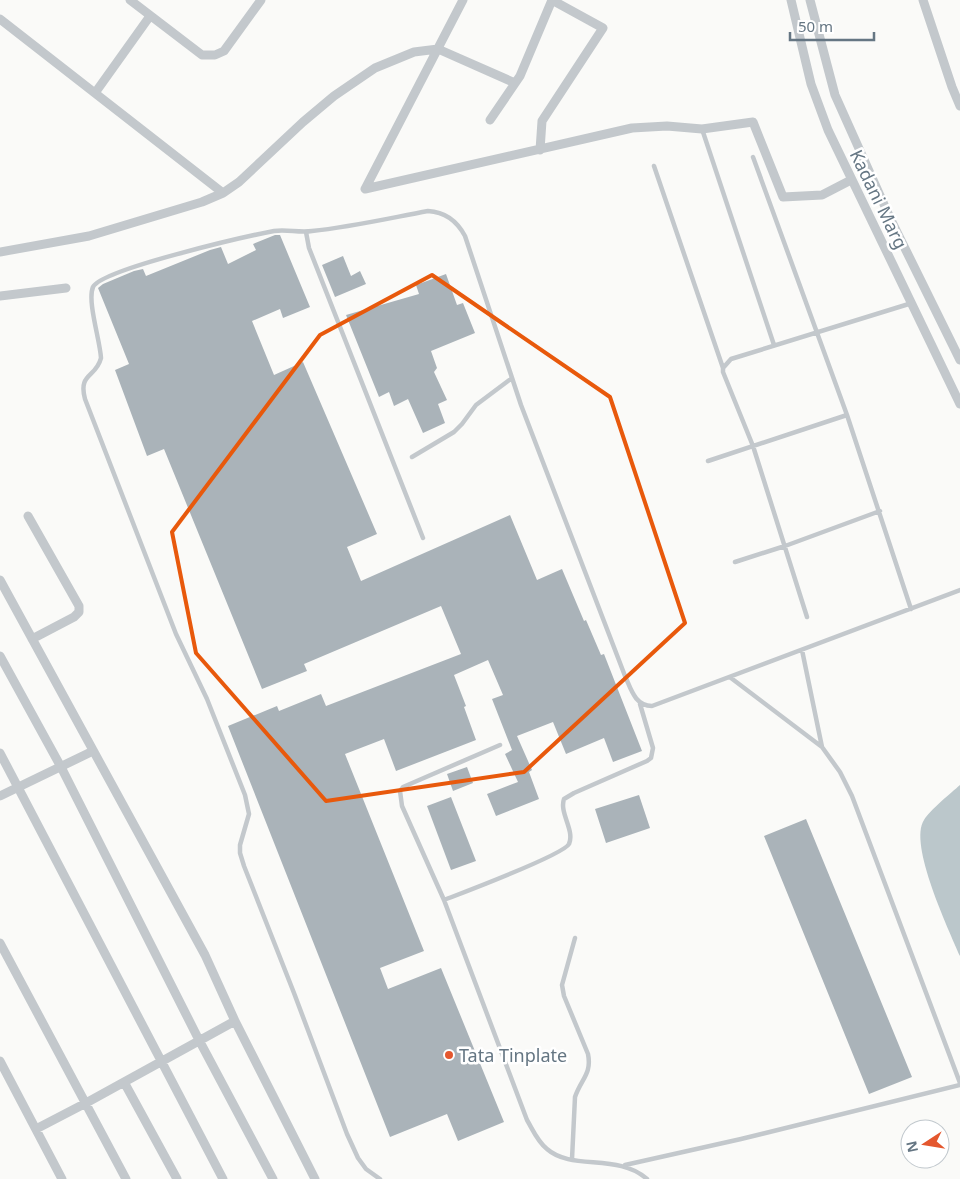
<svg xmlns="http://www.w3.org/2000/svg" width="960" height="1179" font-family="'Noto Sans',sans-serif">
<rect width="100%" height="100%" fill="#fafaf8"/>
<path fill="#bbc7cb" d="M 960,785 L 960,956 C 949,930 908,844 924,820 C 930,810 951,793 960,785 Z"/>
<path fill="#aab3b9" d="M 275,235 L 280,235 L 310,307 L 283,318 L 280,309 L 252,321 L 274,375 L 303,362 L 377,534 L 347,547 L 361,581 L 510,515 L 537,580 L 562,569 L 584,621 L 586,620 L 601,655 L 604,654 L 642,751 L 613,762 L 604,738 L 566,754 L 553,722 L 517,736 L 532,770 L 529,772 L 539,799 L 496,816 L 487,794 L 518,782 L 505,754 L 512,750 L 492,699 L 503,695 L 488,660 L 454,675 L 466,706 L 464,707 L 476,740 L 396,771 L 384,739 L 345,754 L 424,951 L 380,968 L 388,989 L 441,968 L 504,1122 L 458,1141 L 447,1114 L 390,1137 L 228,726 L 277,706 L 279,711 L 321,694 L 326,706 L 461,654 L 441,606 L 304,664 L 307,671 L 262,689 L 164,449 L 147,456 L 115,370 L 129,364 L 98,288 L 103,284 L 134,271 L 143,269 L 146,276 L 210,250 L 221,247 L 228,264 L 256,250 L 253,244 Z
M 343,256 L 351,276 L 360,271 L 366,284 L 335,297 L 322,265 Z
M 446,274 L 457,305 L 463,303 L 475,333 L 431,351 L 437,368 L 434,372 L 447,400 L 438,404 L 445,423 L 423,433 L 408,399 L 394,406 L 389,392 L 379,397 L 346,315 L 419,294 L 416,285 Z
M 467,767 L 473,783 L 453,791 L 447,774 Z
M 639,795 L 650,828 L 606,843 L 595,809 Z
M 451,797 L 476,861 L 451,870 L 427,806 Z
M 806,819 L 912,1077 L 869,1094 L 764,836 Z"/>
<g fill="none" stroke-linecap="round" stroke-linejoin="round">
<path stroke="#c3c8cc" stroke-width="4.5" d="M 702,129 L 774,345
M 753,157 L 847,415 L 911,609
M 654,166 L 723,368
M 306,232 L 309,248 L 423,538
M 412,457 L 454,432 L 462,424 L 476,405 L 512,378
M 708,461 L 847,415
M 735,562 L 785,546 L 880,511
M 807,617 L 753,446 L 723,372 L 723,368 L 731,359 L 912,303
M 802,650 L 822,747
M 731,678 L 822,747 L 840,772 L 852,796 L 960,1083
M 500,745 L 403,787 L 400,791 L 402,806 L 444,900 L 527,1120 C 533,1130 537,1141 547,1149 C 572,1171 618,1153 647,1179
M 444,900 C 462,893 563,855 569,844 C 575,830 559,813 564,799 L 574,793 L 647,761 L 651,758 L 653,748 L 640,704
M 572,1159 L 575,1097 C 581,1079 592,1074 588,1054 L 564,996 L 562,985 L 575,938
M 625,1165 L 741,1139 L 960,1085
M 380,1179 L 366,1169 L 358,1158 L 347,1134 L 294,993 L 244,866 L 240,853 L 240,845 L 249,814 L 245,795 L 207,699 L 176,634 L 85,399 C 78,373 96,378 101,358 C 100,340 87,301 93,287 C 102,269 248,236 274,231 C 287,229 299,233 312,231 C 351,227 390,218 428,211 C 446,212 457,221 465,236 L 521,405 L 625,676 C 631,689 635,706 652,706 L 960,590"/>
<path stroke="#c3c8cc" stroke-width="9" d="M 130,0 L 202,55 L 215,55 L 224,51 L 261,0
M 791,0 L 811,84 L 828,130 L 960,404
M 810,0 L 835,95 L 891,220 L 960,360
M 923,0 L 952,87 L 960,106
M 0,19 L 223,193
M 95,93 L 150,16
M 490,120 L 520,76 L 552,0
M 540,150 L 542,121 L 603,28 L 552,0
M 365,189 L 632,128 L 667,126 L 702,129 L 753,122 L 783,197 L 822,195 L 851,180
M 365,189 L 463,0
M 0,252 L 89,236 L 202,202 L 223,193 L 239,182 L 303,122 L 334,96 L 375,68 L 414,52 L 438,49 L 515,83
M 0,296 L 66,288
M 28,516 L 79,606 L 79,612 L 74,617 L 32,639
M 0,580 L 205,955 L 235,1021 L 315,1179
M 0,656 L 61,767 L 199,1040 L 273,1179
M 0,753 L 223,1179
M 0,796 L 93,751
M 0,943 L 126,1179
M 0,1061 L 62,1179
M 124,1082 L 177,1179
M 36,1129 L 86,1103 L 235,1021"/>
</g>
<path fill="none" stroke="#e8590c" stroke-width="4" stroke-linejoin="round" d="M 432,275 L 610,397 L 685,623 L 524,772 L 326,801 L 196,653 L 172,532 L 320,335 Z"/>
<circle fill="#e4572e" stroke="#fff" stroke-width="2" cx="449" cy="1055" r="5"/>
<g text-anchor="middle" dominant-baseline="central" stroke-width="5" stroke-linejoin="round" paint-order="stroke">
<g font-size="18" fill="#657683" stroke="#fff">
<text transform="translate(879 199) rotate(64)">Kadani Marg</text>
</g>
<g font-size="18" fill="#657683" stroke="#fff" text-anchor="start">
<text x="459" y="1055">Tata Tinplate</text>
</g>
</g>
<g transform="translate(925 1144) rotate(258)"><circle r="24" fill="#ffffff" stroke="#c1c8cd"/>
<path d="M0-4L9 19L0 12L-9 19Z" fill="#e4572e"/>
<text y="-8" font-size="14" font-weight="bold" text-anchor="middle" fill="#657683">N</text>
</g>
<path d="M790 32v8h84v-8" fill="none" stroke="#657683" stroke-width="2.5"/>
<text x="798" y="32" font-size="15" fill="#657683" stroke="#ffffff" stroke-width="4" paint-order="stroke">50 m</text>
</svg>
